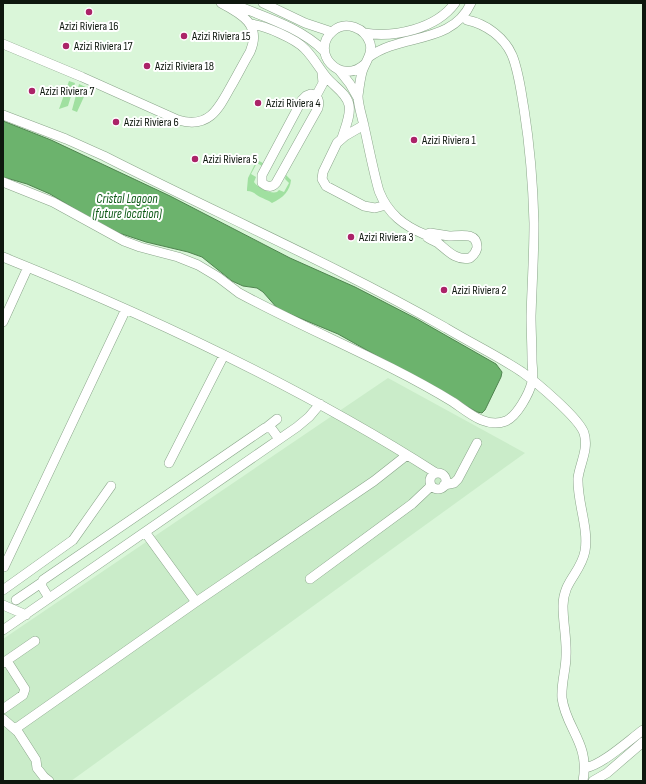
<svg xmlns="http://www.w3.org/2000/svg" width="646" height="784" font-family="'Sofia Sans Condensed',sans-serif">
<rect width="100%" height="100%" fill="#daf6d9"/>
<path fill="#caecc9" d="M 388,378 L 525,453 L 71,781 L 3,781 L 3,639 Z"/>
<path fill="#a0e0a0" d="M 69,81 L 75,83 L 68,106 L 59,109 Z
M 79,84 L 88,88 L 77,112 L 72,110 Z
M 257,160 L 263,163 L 262,166 L 257,163 L 251,174 L 256,177 L 254,182 C 258,188 270,194 277,192 L 279,190 L 284,192 L 289,183 L 285,179 L 286,175 L 291,180 C 290,191 283,198 272,203 C 268,200 264,199 260,197 C 255,194 253,191 247,191 L 247,189 L 248,178 Z"/>
<path fill="#6cb36d" stroke="#508450" d="M 3,121 L 51,140 L 170,196 L 290,258 L 355,287 L 417,319 L 496,364 L 502,372 L 501,377 L 485,410 L 482,413 L 477,412 L 338,334 L 278,309 L 263,292 L 257,288 L 243,286 L 232,281 L 202,257 L 188,252 L 146,242 L 119,233 L 95,221 L 50,194 L 27,184 L 3,177 Z"/>
<g fill="none" stroke-linecap="round" stroke-linejoin="round">
<defs>
<path id="minor" d="M 263,3 L 305,23 L 332,32
M 233,4 C 264,17 300,27 324,51
M 250,24 C 264,25 296,39 305,49 C 314,58 320,70 328,79 C 335,87 347,94 349,105 C 351,115 345,128 342,138
M 364,33 C 394,38 436,29 455,3
M 3,44 L 82,77 L 178,120 C 208,129 218,110 230,88 C 237,76 243,64 250,52 C 262,25 242,14 221,3
M 369,57 C 401,33 452,45 471,3
M 365,64 C 340,87 309,51 333,31 C 346,20 365,28 370,43 C 373,54 365,62 362,72 C 360,80 359,88 358,96 C 358,105 362,116 364,126 C 369,148 373,170 379,191 C 388,214 404,226 426,235
M 339,70 L 350,84 L 358,98
M 311,94 C 318,96 320,101 318,108 L 276,183 C 272,188 267,187 262,183 L 262,175 L 302,100 L 306,96 Z
M 316,96 L 323,83 L 322,72
M 3,115 L 66,139 L 104,156 C 218,214 335,265 446,328 C 471,343 498,356 522,372 C 536,382 579,418 584,433 C 589,449 580,463 578,478 C 577,502 589,528 585,551 C 581,573 563,581 563,606 C 563,623 567,640 566,656 C 566,670 561,683 562,698 C 566,729 590,743 583,781
M 364,125 L 345,136 L 337,143 L 323,172 L 322,179 L 326,186 L 364,206 L 375,208 L 386,205
M 3,182 L 53,202 L 124,241 L 140,247 L 178,257 L 198,265 L 218,277 L 239,293 C 309,331 384,360 453,402 C 468,412 486,429 506,421 C 517,416 529,394 532,382 C 534,376 532,367 532,360 C 532,345 531,330 531,316 C 532,285 534,254 534,223 C 533,185 530,147 524,109 C 521,92 519,72 512,55 C 504,37 486,24 467,20
M 430,233 C 436,234 443,235 449,236 C 459,236 478,231 477,248 C 476,252 474,255 470,258 C 456,261 448,251 438,243 C 434,241 430,239 427,237 L 427,234 Z
M 3,257 C 152,317 300,386 436,473
M 3,322 L 28,267
M 267,427 L 277,419
M 169,463 L 224,355
M430 481a8 8 0 1 1 16 0a8 8 0 1 1-16 0Z
M 444,485 L 454,483 L 458,479 L 477,443
M 145,532 L 196,602
M 4,567 L 126,309
M 310,579 L 412,504 L 431,486
M 3,590 L 73,540 L 111,486
M 49,598 L 41,585 L 43,580 L 265,428 L 271,428 L 279,439
M 16,600 L 41,583
M 3,605 L 26,615
M 3,630 L 297,427 L 309,417 L 320,404
M 3,663 L 35,641
M 3,709 L 23,695 L 25,689 L 23,686 L 7,661
M 3,719 L 18,732 L 36,760 L 37,768 L 44,777 L 49,781
M 15,729 L 196,602 L 374,481 L 407,455
M 585,768 C 602,765 628,741 643,730
M 593,781 L 607,773 L 643,742"/>
</defs>
<use href="#minor" stroke="#8aa58a" stroke-width="10"/>
<use href="#minor" stroke="#fff" stroke-width="9"/>
</g>
<g fill="#ab2368" stroke="#fff" stroke-width="1.5">
<circle cx="89" cy="12" r="4"/>
<circle cx="184" cy="36" r="4"/>
<circle cx="66" cy="46" r="4"/>
<circle cx="147" cy="66" r="4"/>
<circle cx="32" cy="91" r="4"/>
<circle cx="258" cy="103" r="4"/>
<circle cx="116" cy="122" r="4"/>
<circle cx="414" cy="140" r="4"/>
<circle cx="195" cy="159" r="4"/>
<circle cx="351" cy="237" r="4"/>
<circle cx="444" cy="290" r="4"/>
</g>
<g text-anchor="middle" dominant-baseline="central" stroke-width="4" stroke-linejoin="round" paint-order="stroke">
<g font-size="12" fill="#0e170e" stroke="#fff" text-anchor="start">
<text x="89" y="26" text-anchor="middle">Azizi Riviera 16</text>
<text x="192" y="36">Azizi Riviera 15</text>
<text x="74" y="46">Azizi Riviera 17</text>
<text x="155" y="66">Azizi Riviera 18</text>
<text x="40" y="91">Azizi Riviera 7</text>
<text x="266" y="103">Azizi Riviera 4</text>
<text x="124" y="122">Azizi Riviera 6</text>
<text x="422" y="140">Azizi Riviera 1</text>
<text x="203" y="159">Azizi Riviera 5</text>
<text x="359" y="237">Azizi Riviera 3</text>
<text x="452" y="290">Azizi Riviera 2</text>
</g>
<g font-size="13" font-style="italic" fill="#105c19" stroke="#fff">
<text x="127" y="199">Cristal Lagoon<tspan x="127" dy="15">(future location)</tspan></text>
</g>
</g>
<rect width="646" height="784" fill="none" stroke="#0e170e" stroke-width="8"/>
</svg>
